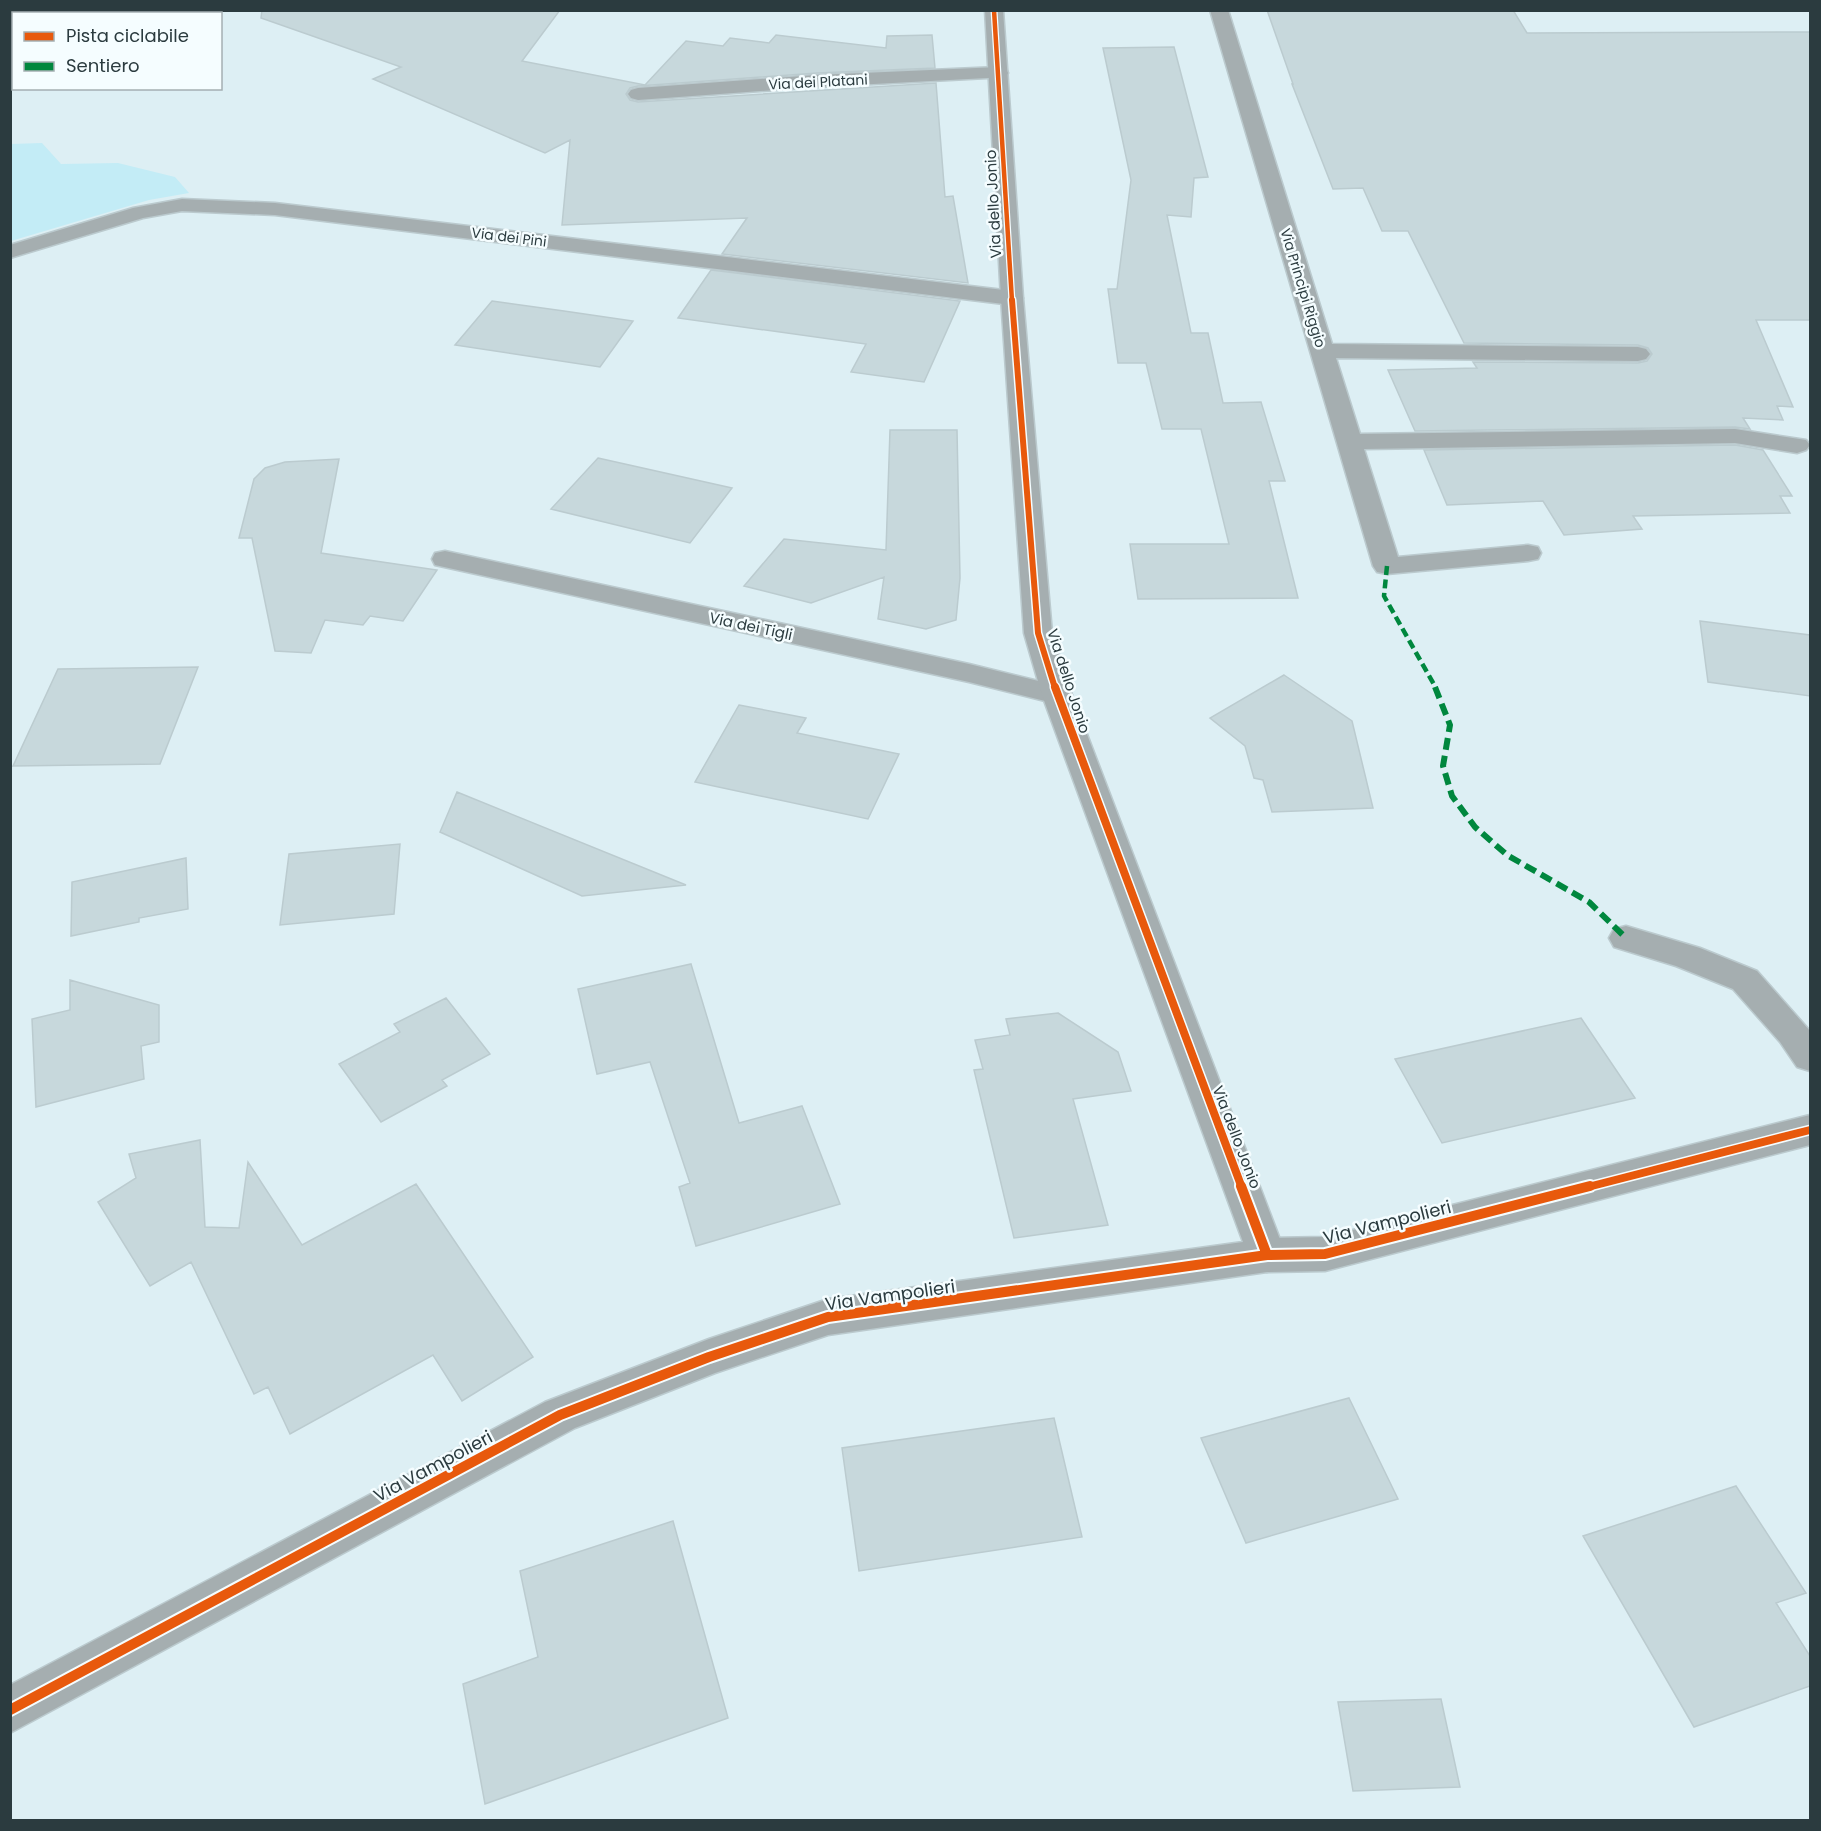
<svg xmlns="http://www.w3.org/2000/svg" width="1821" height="1831" font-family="Poppins,sans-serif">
<rect width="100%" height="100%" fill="#ddeff4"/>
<path fill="#c3ecf6" d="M 42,143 L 61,164 L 118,163 L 175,177 L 189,193 L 149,200 L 11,241 L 11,144 Z"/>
<path fill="#c7d8dc" stroke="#bbcbcf" stroke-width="1.5" d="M 262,10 L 560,10 L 522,61 L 645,85 L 686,41 L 723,46 L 730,38 L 769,43 L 776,35 L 886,48 L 887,36 L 932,35 L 935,68 L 817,73 L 638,86 L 630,88 L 626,94 L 630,100 L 638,102 L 936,83 L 945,197 L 953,196 L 968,283 L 722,254 L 747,218 L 562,225 L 570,140 L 545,153 L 373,79 L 401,67 L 261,18 Z
M 1267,10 L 1513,10 L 1527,33 L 1810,32 L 1810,320 L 1756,320 L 1793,407 L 1777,406 L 1783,420 L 1743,418 L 1750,429 L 1735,427 L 1415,431 L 1388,370 L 1477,368 L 1473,362 L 1638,363 L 1647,361 L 1652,354 L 1648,348 L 1638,345 L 1464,343 L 1408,231 L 1382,231 L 1363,188 L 1333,189 L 1292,84 L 1293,84 Z
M 1174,47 L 1208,177 L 1194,178 L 1191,217 L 1167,215 L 1191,333 L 1208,333 L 1223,403 L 1261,402 L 1285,481 L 1269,481 L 1298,598 L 1138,599 L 1130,544 L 1229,544 L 1201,429 L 1162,429 L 1146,363 L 1118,363 L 1108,289 L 1117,289 L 1131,180 L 1103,48 Z
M 711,270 L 960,301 L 924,382 L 851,372 L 866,344 L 678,318 Z
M 492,301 L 564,311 L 633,321 L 600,367 L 455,345 Z
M 890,430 L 957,430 L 960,578 L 956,620 L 926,629 L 878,619 L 884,577 L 811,603 L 744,586 L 784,539 L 886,550 Z
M 1735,445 L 1763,450 L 1792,496 L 1780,496 L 1790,513 L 1633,516 L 1642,529 L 1564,535 L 1543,501 L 1447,505 L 1424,450 Z
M 598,458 L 732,488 L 690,543 L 551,509 Z
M 339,459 L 321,553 L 437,570 L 403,621 L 370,616 L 363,625 L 325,620 L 311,653 L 275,651 L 252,538 L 239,538 L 254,479 L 265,468 L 285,462 Z
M 1700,621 L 1810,635 L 1810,696 L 1708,682 Z
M 198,667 L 160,764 L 13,766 L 58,669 Z
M 1284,675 L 1352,721 L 1373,808 L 1272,812 L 1263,780 L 1254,778 L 1245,746 L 1210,718 Z
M 739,705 L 806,718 L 797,733 L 899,754 L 868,819 L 695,782 Z
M 457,792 L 686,885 L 582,896 L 440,832 Z
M 400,844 L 394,914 L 280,925 L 289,854 Z
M 186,858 L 188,909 L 139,918 L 139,922 L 71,936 L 72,882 Z
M 691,964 L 739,1123 L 802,1106 L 840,1204 L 696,1246 L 679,1187 L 690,1183 L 650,1062 L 597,1074 L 578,989 Z
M 70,980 L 159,1005 L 159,1042 L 141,1046 L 144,1079 L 36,1107 L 32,1019 L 70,1010 Z
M 446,998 L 490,1054 L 442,1080 L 447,1086 L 381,1122 L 339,1064 L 400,1032 L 394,1024 Z
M 1058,1013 L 1118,1052 L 1131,1091 L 1073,1099 L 1108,1225 L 1014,1238 L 974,1070 L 983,1069 L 975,1040 L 1010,1035 L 1006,1019 Z
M 1581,1018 L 1635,1098 L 1442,1143 L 1395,1059 Z
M 200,1140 L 205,1227 L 239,1228 L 248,1162 L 302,1245 L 416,1184 L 533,1357 L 462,1401 L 433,1355 L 290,1434 L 268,1387 L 254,1394 L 191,1262 L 150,1286 L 98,1202 L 136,1178 L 129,1154 Z
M 1349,1398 L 1398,1499 L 1246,1543 L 1201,1438 Z
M 1054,1418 L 1082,1537 L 859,1571 L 842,1448 Z
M 1736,1486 L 1806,1593 L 1776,1603 L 1810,1656 L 1810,1686 L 1694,1727 L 1583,1536 Z
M 673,1521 L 728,1718 L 485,1804 L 463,1684 L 538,1657 L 520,1571 Z
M 1441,1699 L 1460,1787 L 1353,1791 L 1338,1702 Z"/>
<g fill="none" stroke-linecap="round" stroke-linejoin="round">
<defs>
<path id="service" d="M 91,10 L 127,10 L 125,14 L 89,14 Z"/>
<path id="minor" d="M 1210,10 L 1228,10 L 1332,344 L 1638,347 L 1646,349 L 1650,354 L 1646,359 L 1638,361 L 1336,358 L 1360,434 L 1735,429 L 1806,440 L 1810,445 L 1806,450 L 1797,453 L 1735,443 L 1364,449 L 1398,557 L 1528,545 L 1538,547 L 1541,553 L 1538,559 L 1528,561 L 1387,574 L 1377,572 L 1373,566 Z
M 999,67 L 1006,69 L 1008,73 L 1006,77 L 817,87 L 638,100 L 631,98 L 628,94 L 631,90 L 638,88 L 817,75 Z
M 182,199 L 275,203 L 1012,291 L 1020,293 L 1023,298 L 1020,303 L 1012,305 L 275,215 L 182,211 L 143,218 L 10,258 L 10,245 L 133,208 Z
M 445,551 L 969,664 L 1067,688 L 1072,695 L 1067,702 L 1057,704 L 969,682 L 435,565 L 432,559 L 435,553 Z
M 1626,926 L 1700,948 L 1757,971 L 1810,1031 L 1810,1071 L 1797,1067 L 1780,1042 L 1733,989 L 1676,966 L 1614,947 L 1609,938 L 1614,929 Z
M 1810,1115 L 1810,1145 L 1325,1271 L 1267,1272 L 1253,1267 L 1248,1255 L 1253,1243 L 1267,1238 L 1325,1237 Z"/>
<path id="tertiary" d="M 985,10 L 1003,10 L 1023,298 L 1052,633 L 1072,695 L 1286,1255 L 1281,1267 L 1267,1272 L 828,1335 L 715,1373 L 575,1428 L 10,1733 L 10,1685 L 545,1402 L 709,1339 L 828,1299 L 1243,1242 L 1042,695 L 1024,633 L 1001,298 Z"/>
</defs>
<use href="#service" stroke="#bbcace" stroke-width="2"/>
<use href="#minor" stroke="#bbcace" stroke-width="3"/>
<use href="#tertiary" stroke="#bbcace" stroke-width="3"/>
<use href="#service" fill="#a5aeb0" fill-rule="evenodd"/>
<use href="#minor" fill="#a5aeb0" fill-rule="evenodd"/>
<use href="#tertiary" fill="#a5aeb0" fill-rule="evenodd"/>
<path stroke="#00873e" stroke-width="4.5" stroke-dasharray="9 4.5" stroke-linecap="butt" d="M 1387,566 L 1384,596 L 1436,688"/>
<path stroke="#00873e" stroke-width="6" stroke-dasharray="12 6" stroke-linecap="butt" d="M 1435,687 L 1450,725 L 1443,766 L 1452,796 L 1475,827 L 1507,855 L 1589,902 L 1626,938"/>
<defs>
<path id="cycleway-far3" d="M 994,10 L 1012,301"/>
<path id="cycleway-far2" d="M 1012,300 L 1038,633 L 1055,688"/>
<path id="cycleway-far1" d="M 1055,687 L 1242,1188
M 1584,1188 L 1810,1130"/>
<path id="cycleway" d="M 1241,1186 L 1267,1255
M 10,1710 L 560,1415 L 709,1357 L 828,1317 L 1267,1255 L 1325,1254 L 1590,1186"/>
</defs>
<use href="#cycleway-far3" stroke="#f5fdff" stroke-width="7"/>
<use href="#cycleway-far2" stroke="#f5fdff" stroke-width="9"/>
<use href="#cycleway-far1" stroke="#f5fdff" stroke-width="11"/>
<use href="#cycleway" stroke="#f5fdff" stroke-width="14"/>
<use href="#cycleway-far3" stroke="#e8590c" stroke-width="4.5"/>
<use href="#cycleway-far2" stroke="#e8590c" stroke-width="6"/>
<use href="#cycleway-far1" stroke="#e8590c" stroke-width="8"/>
<use href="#cycleway" stroke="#e8590c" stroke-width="10"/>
</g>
<g text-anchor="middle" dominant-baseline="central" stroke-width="5" stroke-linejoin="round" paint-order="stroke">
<g font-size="14" fill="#2b3b3f" stroke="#f5fdff">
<text transform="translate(818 82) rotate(-3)">Via dei Platani</text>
<text transform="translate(509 237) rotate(7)">Via dei Pini</text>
<text transform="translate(1303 288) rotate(73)">Via Principi Riggio</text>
</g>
<g font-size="15" fill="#2b3b3f" stroke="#f5fdff">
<text transform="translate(993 204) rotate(-93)">Via dello Jonio</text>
<text transform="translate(751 626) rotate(12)">Via dei Tigli</text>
<text transform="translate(1069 681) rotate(72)">Via dello Jonio</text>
<text transform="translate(1237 1137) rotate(69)">Via dello Jonio</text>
</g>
<g font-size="18" fill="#2b3b3f" stroke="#f5fdff">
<text transform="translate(1387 1222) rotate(-14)">Via Vampolieri</text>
<text transform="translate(890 1295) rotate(-8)">Via Vampolieri</text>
<text transform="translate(433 1466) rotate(-28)">Via Vampolieri</text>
</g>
</g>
<rect width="1821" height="1831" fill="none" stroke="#2b3b3f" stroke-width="24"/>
<rect x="12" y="12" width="210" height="78" fill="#f5fdff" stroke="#a4afb2" stroke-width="1.5"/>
<rect x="24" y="32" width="30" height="9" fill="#e8590c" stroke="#a4afb2" stroke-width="1.5"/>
<text x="66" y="42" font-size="18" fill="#2b3b3f">Pista ciclabile</text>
<rect x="24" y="62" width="30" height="9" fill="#00873e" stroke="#a4afb2" stroke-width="1.5"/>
<text x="66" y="72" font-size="18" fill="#2b3b3f">Sentiero</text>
</svg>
